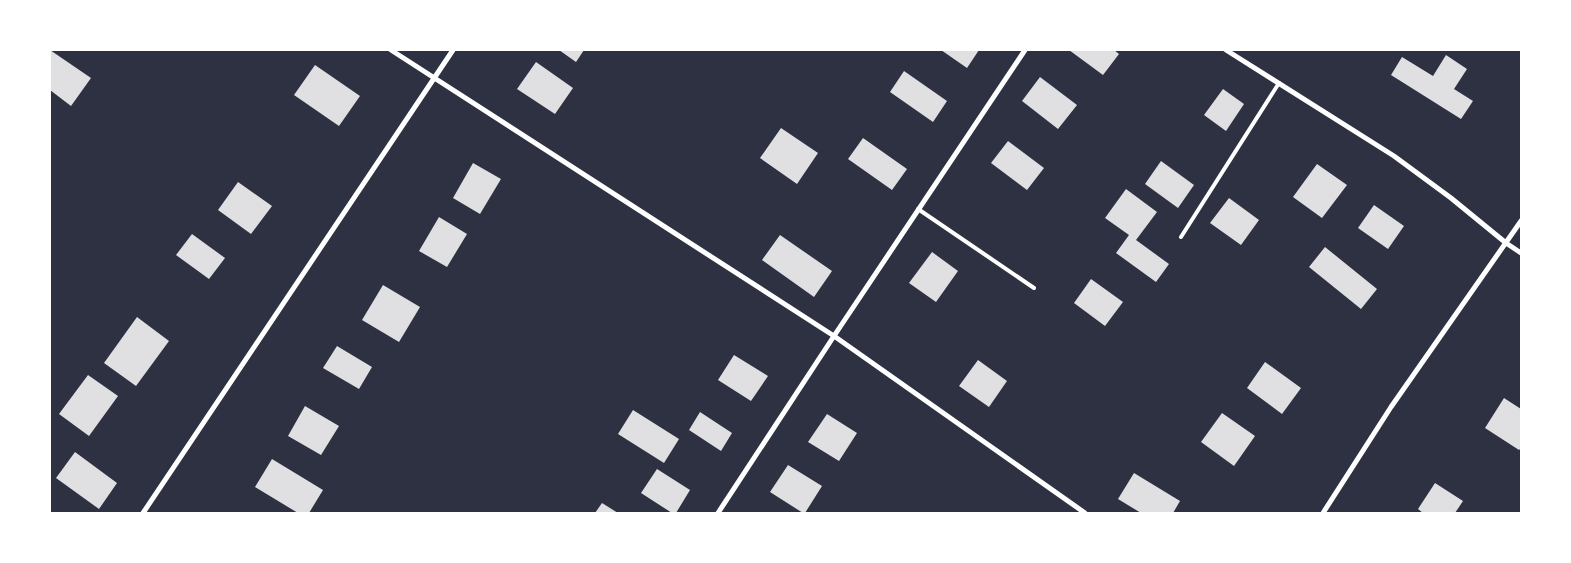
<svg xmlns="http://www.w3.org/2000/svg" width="1571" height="563" font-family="Lato,sans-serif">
<rect width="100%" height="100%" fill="#2d3142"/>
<path fill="#e0e0e3" d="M 50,50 L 91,78 L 71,106 L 50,90 Z
M 559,50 L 584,50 L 576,62 Z
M 941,50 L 979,50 L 967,68 Z
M 1069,50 L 1114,50 L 1119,54 L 1103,75 Z
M 1446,55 L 1467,69 L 1454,89 L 1473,101 L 1461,119 L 1391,75 L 1402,57 L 1433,76 Z
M 536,62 L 573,88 L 555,114 L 517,89 Z
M 315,65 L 360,96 L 339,126 L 294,95 Z
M 904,71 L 947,101 L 933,122 L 890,92 Z
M 1040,77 L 1077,105 L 1058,129 L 1022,101 Z
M 1223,89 L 1244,104 L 1226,131 L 1204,115 Z
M 781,128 L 818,153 L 797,184 L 760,158 Z
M 863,138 L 907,169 L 892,190 L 848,159 Z
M 1008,141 L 1044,168 L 1027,190 L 991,163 Z
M 1161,161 L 1194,185 L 1178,208 L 1145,184 Z
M 473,163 L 501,179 L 480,214 L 453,198 Z
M 1317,164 L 1347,185 L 1322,218 L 1293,197 Z
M 238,182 L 272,206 L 251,234 L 218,210 Z
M 1126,189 L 1157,212 L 1136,240 L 1169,264 L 1156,282 L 1116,253 L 1129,235 L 1105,218 Z
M 1229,198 L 1259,220 L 1241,245 L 1210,223 Z
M 1374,205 L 1404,226 L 1388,249 L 1358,228 Z
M 439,217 L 467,234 L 447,267 L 419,251 Z
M 192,234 L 225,258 L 209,279 L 176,255 Z
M 780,235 L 832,271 L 814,297 L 762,260 Z
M 1325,247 L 1377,289 L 1361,309 L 1309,267 Z
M 932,252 L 958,271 L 936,302 L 909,283 Z
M 1091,279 L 1123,302 L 1105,326 L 1074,303 Z
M 383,285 L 420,307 L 399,342 L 362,320 Z
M 137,317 L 169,341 L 136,386 L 104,363 Z
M 337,346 L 372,367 L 359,389 L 323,368 Z
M 734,355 L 768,376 L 751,401 L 718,380 Z
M 978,360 L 1007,381 L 989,407 L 959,386 Z
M 1265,362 L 1301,388 L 1282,414 L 1247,388 Z
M 88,375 L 118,396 L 89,436 L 59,414 Z
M 1504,398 L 1521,409 L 1521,448 L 1519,450 L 1485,428 Z
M 305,406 L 339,426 L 321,455 L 288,436 Z
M 633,410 L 679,439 L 664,463 L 618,434 Z
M 700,412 L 732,433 L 721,451 L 689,430 Z
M 1222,413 L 1255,436 L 1234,466 L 1201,442 Z
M 827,414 L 857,433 L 839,461 L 808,442 Z
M 75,452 L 117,483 L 99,509 L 56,478 Z
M 272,459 L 323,490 L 309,513 L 298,513 L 255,487 Z
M 788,465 L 822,486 L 805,513 L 803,513 L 770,492 Z
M 657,469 L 690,490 L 676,513 L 672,513 L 641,493 Z
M 1134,473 L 1180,501 L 1173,513 L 1141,513 L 1118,499 Z
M 1435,483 L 1463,501 L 1455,513 L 1423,513 L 1418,509 Z
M 602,503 L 618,513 L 595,513 Z"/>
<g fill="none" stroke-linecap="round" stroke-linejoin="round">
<path stroke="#fff" stroke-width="4" d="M 918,209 L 1034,288
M 1181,237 L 1279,83"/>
<path stroke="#fff" stroke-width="5" d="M 391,50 L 834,336 L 1085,513
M 1226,50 L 1394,156 L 1451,198 L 1506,243 L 1521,253
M 143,513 L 453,50
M 718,513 L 834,336 L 1025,50
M 1323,513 L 1391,407 L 1521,221"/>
</g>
<rect width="1571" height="563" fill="none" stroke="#ffffff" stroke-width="102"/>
</svg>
